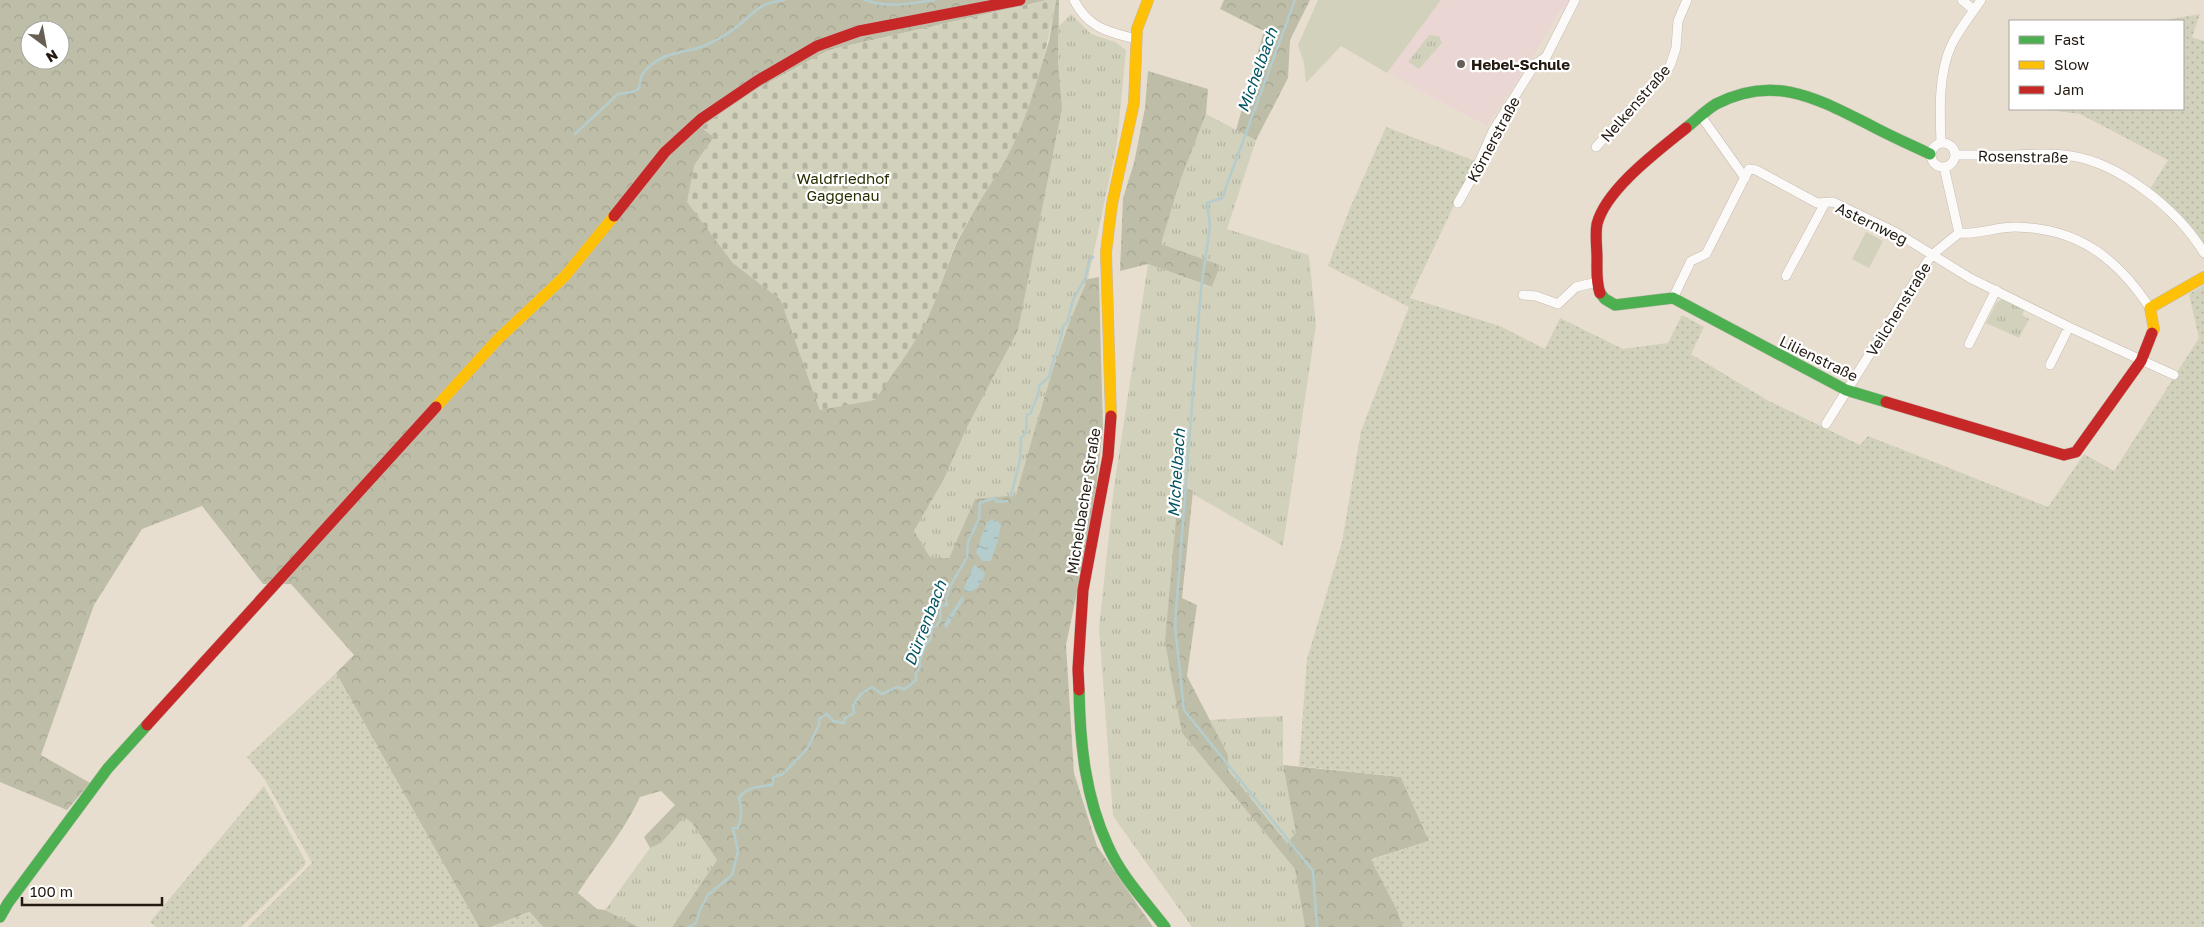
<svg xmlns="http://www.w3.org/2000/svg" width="2204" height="927" font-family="'Golos Text',sans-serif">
<defs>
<pattern id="grass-tufts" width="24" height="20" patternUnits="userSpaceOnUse" patternTransform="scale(1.25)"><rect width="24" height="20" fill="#d2d1bc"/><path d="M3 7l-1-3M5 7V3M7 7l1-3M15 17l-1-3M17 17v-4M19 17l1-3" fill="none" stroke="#b4b3a1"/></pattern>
<pattern id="forest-crowns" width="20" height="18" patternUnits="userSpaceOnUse" patternTransform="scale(1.25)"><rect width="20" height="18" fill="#bebea8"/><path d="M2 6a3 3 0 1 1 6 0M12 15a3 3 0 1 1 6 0" fill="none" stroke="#a3a390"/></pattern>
<pattern id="cemetery-stones" width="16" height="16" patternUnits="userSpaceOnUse" patternTransform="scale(1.25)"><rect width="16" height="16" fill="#d2d1bc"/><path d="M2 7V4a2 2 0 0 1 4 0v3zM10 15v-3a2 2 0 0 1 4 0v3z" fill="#b4b3a1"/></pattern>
<pattern id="garden-dots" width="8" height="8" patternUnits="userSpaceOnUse" patternTransform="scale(1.25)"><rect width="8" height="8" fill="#d2d1bc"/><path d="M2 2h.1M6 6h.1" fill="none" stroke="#b4b3a1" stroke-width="1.8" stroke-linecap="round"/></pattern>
<pattern id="water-ripples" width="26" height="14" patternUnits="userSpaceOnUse" patternTransform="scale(1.25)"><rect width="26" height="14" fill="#b5cccd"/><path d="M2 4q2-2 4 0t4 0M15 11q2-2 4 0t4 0" fill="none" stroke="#9bafaf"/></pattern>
</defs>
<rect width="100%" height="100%" fill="#e8ded0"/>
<path fill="#ead7d4" d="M 1441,0 L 1570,0 L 1564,10 L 1561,9 L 1534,55 L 1487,126 L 1387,73 Z"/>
<path fill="url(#grass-tufts)" d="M 1071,14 L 1091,34 L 1115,42 L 1126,50 L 1117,143 L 1088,279 L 1043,400 L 1016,495 L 975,499 L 949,558 L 930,557 L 914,531 L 943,481 L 969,423 L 1058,64 L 1059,26 Z
M 1429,35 L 1439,36 L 1442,43 L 1419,69 L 1408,62 Z
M 1206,114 L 1256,140 L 1227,229 L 1309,255 L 1316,325 L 1283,546 L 1179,486 L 1182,733 L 1295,869 L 1305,927 L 1192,927 L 1113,816 L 1099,628 L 1114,487 L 1148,264 L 1211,287 L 1219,265 L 1161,244 L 1180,181 Z
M 2003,299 L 2025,309 L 2022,315 L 2029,319 L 2019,338 L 1986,323 L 1997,302 Z
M 1283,716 L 1283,765 L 1297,834 L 1287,843 L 1228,770 L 1228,755 L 1210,720 Z
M 683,816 L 692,823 L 717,860 L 672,927 L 639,927 L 605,910 L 650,848 L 661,843 Z"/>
<path fill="url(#forest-crowns)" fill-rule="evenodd" d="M 0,0 L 1047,0 L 829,50 L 757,89 L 701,127 L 714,137 L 694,166 L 732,262 L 781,300 L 820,410 L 926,322 L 957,242 L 982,196 L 1002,166 L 1017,134 L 1035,86 L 1049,41 L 1056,0 L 1059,0 L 1058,64 L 1062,108 L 1018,330 L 969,423 L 943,481 L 914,531 L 930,557 L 949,558 L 975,499 L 1016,495 C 1037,423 1056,348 1088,279 L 1099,277 L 1103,428 L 1093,516 L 1066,645 L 1074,773 L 1097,846 L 1153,927 L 672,927 L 717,860 L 692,823 L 684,817 L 661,843 L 650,848 L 644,837 L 675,805 L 661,791 L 640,797 C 624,832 598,861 578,893 L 597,909 L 605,910 L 639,927 L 543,927 L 529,912 L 491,927 L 479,927 L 336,673 L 354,655 L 291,584 L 263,584 L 202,506 L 142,529 L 94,605 L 41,755 L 90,783 L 67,810 L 0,782 ZM 30,30 L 60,30 L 60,60 L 30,60 Z
M 1224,0 L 1310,0 L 1290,40 L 1288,78 L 1256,140 L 1236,130 L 1264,31 L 1220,9 Z
M 1148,71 L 1208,89 L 1206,114 L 1180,181 L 1161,244 L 1220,265 L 1212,287 L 1148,264 L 1120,271 L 1123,198 L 1134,163 L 1145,108 Z
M 1179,485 L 1193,491 L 1182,598 L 1197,605 L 1187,676 L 1228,755 L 1228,770 L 1287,843 L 1296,833 L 1283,765 L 1401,777 L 1429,841 L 1372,859 L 1398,912 L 1403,927 L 1305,927 L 1295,869 L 1182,733 L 1165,642 Z"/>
<path fill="url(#cemetery-stones)" d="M 1047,0 L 1056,0 C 1046,54 1030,118 1002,166 C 987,191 970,215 957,241 C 945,268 939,298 925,323 C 911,350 892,375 875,400 L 820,410 L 781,300 L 732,262 L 687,202 L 694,166 L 714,137 L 701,127 L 757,89 L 829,50 Z"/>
<path fill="url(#garden-dots)" d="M 2200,14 L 2192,37 L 2204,41 L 2204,260 L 2193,242 L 2147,194 L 2168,160 L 2080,114 L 2042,109 L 2183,109 L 2183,21 L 2159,21 Z
M 1386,127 L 1475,161 L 1410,298 L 1500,326 L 1545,349 L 1560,318 L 1623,349 L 1668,343 L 1682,315 L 1704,327 L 1691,354 L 1767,400 L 1860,445 L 1868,436 L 2048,507 L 2084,454 L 2114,471 L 2199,338 L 2189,294 L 2204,285 L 2204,927 L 1403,927 L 1398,912 L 1371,860 L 1429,841 L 1401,777 L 1299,766 L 1307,659 L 1342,542 L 1361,431 L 1409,307 L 1328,266 L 1350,208 Z
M 336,673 L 479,927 L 248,927 L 312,863 L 265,780 L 247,757 Z
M 264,786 L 306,862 L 304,866 L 241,927 L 156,927 L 150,922 Z
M 530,912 L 543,927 L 491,927 Z"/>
<path fill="#d2d1bc" d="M 1318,0 L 1441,0 L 1387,73 L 1341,46 L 1306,83 L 1304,63 L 1298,45 Z
M 1866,232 L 1883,241 L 1869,268 L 1852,259 Z"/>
<path fill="url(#water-ripples)" d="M 993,519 L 1001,524 L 998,540 L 991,561 L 982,561 L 976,552 L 987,522 Z
M 974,565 L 983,571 L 985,575 C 980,584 976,593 965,592 L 964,588 Z
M 962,596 L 964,599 L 946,629 L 944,624 Z"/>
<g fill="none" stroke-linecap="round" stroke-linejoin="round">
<path stroke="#b5cccd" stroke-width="2.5" d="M 865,0 C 888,8 910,4 934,0
M 1295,0 L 1222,198 L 1207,203 L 1210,226 L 1201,289 L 1175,625 L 1184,710 L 1313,871 L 1317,927
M 575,134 L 618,94 L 633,92 L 639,89 C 640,79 641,73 650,66 C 668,50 686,54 706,45 C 717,40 731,32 739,25 C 757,10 760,3 784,0
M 1011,496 L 1020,460 L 1021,438 C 1030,431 1025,424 1027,415 L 1031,413 C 1033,403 1040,396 1039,386 L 1049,377 C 1052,361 1062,341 1063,326 L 1067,323 L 1073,300 L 1086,276 L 1089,261 L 1093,257
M 689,927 L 696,923 L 699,912 L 708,895 L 732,875 L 738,851 L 733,828 L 738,828 C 742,818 742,808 739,798 C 746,787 759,787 772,785 L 774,777 L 783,774 L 807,749 L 819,725 L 819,719 L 827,714 L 833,721 L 844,723 L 845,718 L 854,713 L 853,705 L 861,694 L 872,687 L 882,694 L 897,687 L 905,689 L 916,680 L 916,673 L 920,667 L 920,660 L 925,646 L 931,638 L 932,628 C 942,624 941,616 940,606 L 947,605 L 946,598 L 951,585 L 967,557 L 968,542 L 979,519 L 980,503 L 994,498 L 997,502 L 1007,501"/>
<defs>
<path id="street" d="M 1074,0 C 1088,28 1108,32 1136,39
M 1962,0 L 1974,10
M 1701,116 L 1745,178
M1931 155a12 12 0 1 1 24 0a12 12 0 1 1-24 0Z
M 1941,143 C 1940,112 1938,75 1951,46 C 1959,29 1971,15 1981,0
M 1596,147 L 1670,66 L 1676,48 L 1678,21 L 1687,0
M 1955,155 C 1972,155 1989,155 2005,155 C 2027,155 2049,152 2071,156 C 2120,163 2179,211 2204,253
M 1458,203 L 1473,176 L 1493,131 L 1535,64 L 1546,57 L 1575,0
M 1959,233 C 1977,235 1996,227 2015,227 C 2078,228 2117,258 2150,308
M 1786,276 L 1825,203
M 1523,295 L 1536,296 L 1558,304 L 1576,287 L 1597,282
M 1673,298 L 1691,261 L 1706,254 L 1749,169 L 1756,170 L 1817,203 L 1833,202 L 1897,233 L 1970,278 L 2069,327 L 2174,375
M 1969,344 L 1996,290
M 2050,365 L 2069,327
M 1826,424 L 1927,262 L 1932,255 L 1959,233 L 1944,167"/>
<path id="fast" d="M 1686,128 C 1696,120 1706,110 1716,104 C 1774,74 1816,98 1868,124 C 1888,135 1909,144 1930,154
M 1600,293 L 1605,299 L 1615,305 L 1673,298 L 1846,390 L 1886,402
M 1079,690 C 1080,743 1085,797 1108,846 C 1121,876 1145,901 1165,927
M 0,917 L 8,903 L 108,768 L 147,725"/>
<path id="slow" d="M 2152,333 L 2154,329 L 2150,308 L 2204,277
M 436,407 L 498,339 L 565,276 L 614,216
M 1111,416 L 1106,252 L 1112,204 L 1134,103 L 1137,29 L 1148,0"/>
<path id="jam" d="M 614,216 L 665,152 L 701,119 L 757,81 L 817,46 L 859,31 L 1020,0
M 1600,293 C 1596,282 1597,270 1597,258 C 1597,247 1595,235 1597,224 C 1606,189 1659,150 1686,128
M 1886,402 L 2064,455 L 2076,452 L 2141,361 L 2152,333
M 1079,690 L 1078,669 L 1083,590 L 1108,456 L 1111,416
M 147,725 L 436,407"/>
</defs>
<use href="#street" stroke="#c4bbb0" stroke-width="10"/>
<use href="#fast" stroke="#c4bbb0" stroke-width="12"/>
<use href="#slow" stroke="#c4bbb0" stroke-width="12"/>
<use href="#jam" stroke="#c4bbb0" stroke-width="12"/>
<use href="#street" stroke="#fcfaf8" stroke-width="9"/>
<use href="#fast" stroke="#4caf50" stroke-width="11"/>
<use href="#slow" stroke="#ffc107" stroke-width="11"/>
<use href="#jam" stroke="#c62828" stroke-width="11"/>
</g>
<circle fill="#685f54" stroke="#fff" stroke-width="2" cx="1461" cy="64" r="5"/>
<g text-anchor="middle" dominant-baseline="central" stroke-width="4.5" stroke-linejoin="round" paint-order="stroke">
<g font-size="15" font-weight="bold" fill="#231b12" stroke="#fff" text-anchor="start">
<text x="1471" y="64">Hebel-Schule</text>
</g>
<g font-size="15" fill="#231b12" stroke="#fff">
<text transform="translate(1635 103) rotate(-49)">Nelkenstraße</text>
<text transform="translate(1493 139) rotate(-62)">Körnerstraße</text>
<text transform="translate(2023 156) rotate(1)">Rosenstraße</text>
<text transform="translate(1872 223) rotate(26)">Asternweg</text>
<text transform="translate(1898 309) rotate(-58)">Veilchenstraße</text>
<text transform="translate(1819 358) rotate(26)">Lilienstraße</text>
<text transform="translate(1083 501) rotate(-81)">Michelbacher Straße</text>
</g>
<g font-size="15" fill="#272f00" stroke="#fff">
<text x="843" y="178">Waldfriedhof<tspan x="843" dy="17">Gaggenau</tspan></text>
</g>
<g font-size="16" font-style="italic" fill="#015360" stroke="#fff">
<text transform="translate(1257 70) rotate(-70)">Michelbach</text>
<text transform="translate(1176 473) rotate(-86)">Michelbach</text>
<text transform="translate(925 623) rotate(-69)">Dürrenbach</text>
</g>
</g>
<rect x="2009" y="20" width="175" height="90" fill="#ffffff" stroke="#a7a4a0"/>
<rect x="2019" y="36" width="25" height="8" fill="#4caf50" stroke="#a7a4a0"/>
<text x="2054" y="45" font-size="15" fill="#231b12">Fast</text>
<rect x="2019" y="61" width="25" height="8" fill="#ffc107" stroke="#a7a4a0"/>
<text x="2054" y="70" font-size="15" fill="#231b12">Slow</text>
<rect x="2019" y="86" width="25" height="8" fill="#c62828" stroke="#a7a4a0"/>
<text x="2054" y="95" font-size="15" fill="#231b12">Jam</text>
<g transform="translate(45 45) rotate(148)"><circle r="24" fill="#ffffff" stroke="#a7a4a0"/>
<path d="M0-4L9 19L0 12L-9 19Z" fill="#685f54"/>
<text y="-8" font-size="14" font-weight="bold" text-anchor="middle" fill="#231b12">N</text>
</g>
<path d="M22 897v8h140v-8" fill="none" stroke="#231b12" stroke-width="2.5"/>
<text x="30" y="897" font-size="15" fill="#231b12" stroke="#ffffff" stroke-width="4" paint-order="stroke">100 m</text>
</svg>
